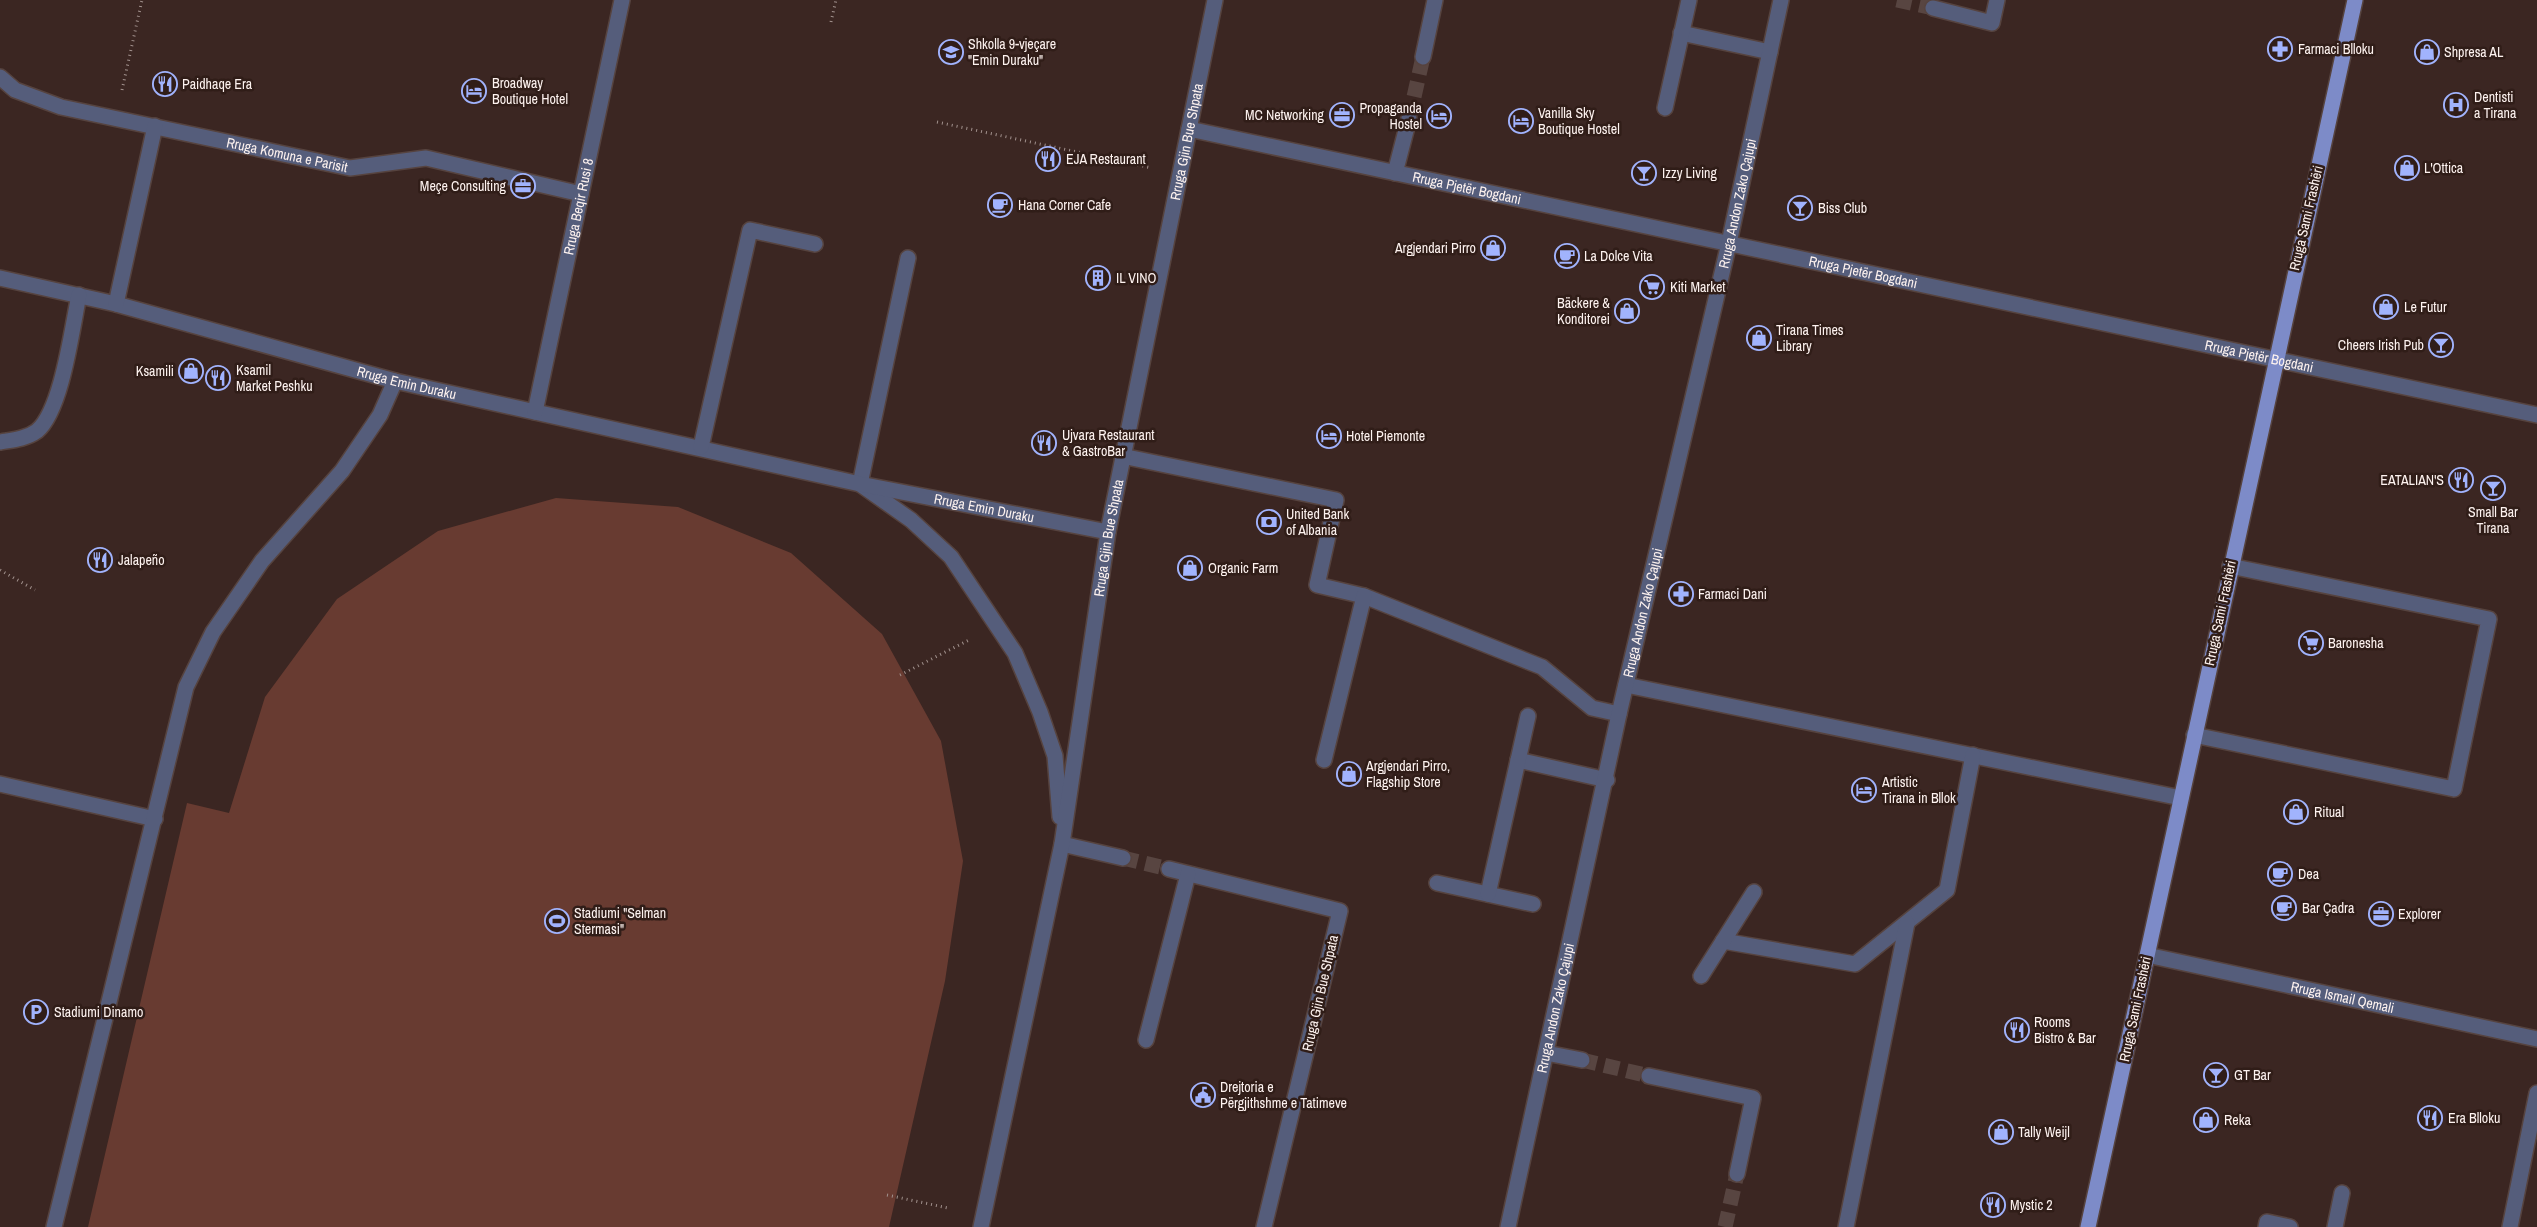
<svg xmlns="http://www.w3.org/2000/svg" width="2537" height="1227" font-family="'Archivo Narrow',sans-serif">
<rect width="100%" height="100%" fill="#3b2622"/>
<path fill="#683b31" d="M 556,498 L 678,507 L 791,553 L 882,634 L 941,741 L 963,861 L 945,981 L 889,1227 L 88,1227 L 187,803 L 229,813 L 265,697 L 337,599 L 438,531 Z"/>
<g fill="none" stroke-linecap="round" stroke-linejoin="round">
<path stroke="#584541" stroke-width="15" stroke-dasharray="15 8" stroke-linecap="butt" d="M 1897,0 L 1933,8
M 1409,119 L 1423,57
M 1123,858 L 1169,869
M 1582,1060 L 1649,1076
M 1725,1227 L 1737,1174"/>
<defs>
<g id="minor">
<path d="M 1933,8 L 1992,23 L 1997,0"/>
<path d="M 1681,33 L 1770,52"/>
<path d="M 1423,57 L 1435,0"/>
<path id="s1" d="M 0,77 L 15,90 L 61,107 L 350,168 L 426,158 L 581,194"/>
<path d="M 1665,108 L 1689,0"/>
<path id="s2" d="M 1189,129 L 2537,415"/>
<path d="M 1395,173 L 1409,119"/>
<path d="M 908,258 L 860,484 L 911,520 L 951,557 L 1015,653 L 1040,712 L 1055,756 L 1060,817"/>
<path id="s3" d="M 0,278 L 116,304 L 395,381 L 860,484 L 1108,532"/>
<path d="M 116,304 L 155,126"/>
<path id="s4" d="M 535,412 L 622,0"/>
<path d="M 0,442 C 12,440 26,439 37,431 C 62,410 72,328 79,295"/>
<path d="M 701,447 L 750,230 L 815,244"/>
<path d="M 1122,456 L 1336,500 L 1317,585 L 1364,596 L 1542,667 L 1592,708 L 1619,714"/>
<path d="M 1626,685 L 2181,798"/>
<path d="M 2194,735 L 2454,789 L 2489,619 L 2230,566"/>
<path d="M 1324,760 L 1364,596"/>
<path d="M 1518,760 L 1607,780"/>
<path d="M 0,784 L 155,819"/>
<path d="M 1062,844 L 1123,858"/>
<path d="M 1169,869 L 1340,911 L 1264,1227"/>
<path d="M 1437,883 L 1533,904"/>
<path d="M 1488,894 L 1528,716"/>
<path d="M 1723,941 L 1855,964 L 1947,890 L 1973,755"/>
<path id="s5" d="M 2147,955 L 2537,1039"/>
<path d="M 1701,976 L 1754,892"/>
<path d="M 1146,1040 L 1188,874"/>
<path d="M 1546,1053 L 1582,1060"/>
<path d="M 1649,1076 L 1753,1098 L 1737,1174"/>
<path d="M 54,1227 L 186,687 L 213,632 L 262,561 L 342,471 L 380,415 L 395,381"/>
<path id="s6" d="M 981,1227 L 1062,844 L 1108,532 L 1215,0"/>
<path id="s7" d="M 1508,1227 L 1619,714 L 1729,243 L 1781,0"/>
<path d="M 1846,1227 L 1907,923"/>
<path d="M 2266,1227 L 2267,1222 L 2290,1227"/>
<path d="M 2335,1227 L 2342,1193"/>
<path d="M 2510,1227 L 2537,1093"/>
</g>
<path id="major" d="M 2088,1227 L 2355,0"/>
</defs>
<use href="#minor" stroke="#56433f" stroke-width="18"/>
<use href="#major" stroke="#56433f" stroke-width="18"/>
<path stroke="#a2928e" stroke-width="3" stroke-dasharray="1 4" stroke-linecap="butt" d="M 831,22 L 836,0
M 122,90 L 142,0
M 937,122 L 1152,168
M 0,570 L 35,590
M 900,675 L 971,639
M 887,1195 L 948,1208"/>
<use href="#minor" stroke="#555d7b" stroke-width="15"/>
<use href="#major" stroke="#7d8bc8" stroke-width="15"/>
</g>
<defs>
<symbol id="pharmacy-ring" viewBox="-11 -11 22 22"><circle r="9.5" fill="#301d18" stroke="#a1b3fd" stroke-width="1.5"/><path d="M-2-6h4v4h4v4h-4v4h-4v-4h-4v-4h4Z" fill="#a1b3fd"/></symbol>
<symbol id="school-ring" viewBox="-11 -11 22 22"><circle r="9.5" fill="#301d18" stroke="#a1b3fd" stroke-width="1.5"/><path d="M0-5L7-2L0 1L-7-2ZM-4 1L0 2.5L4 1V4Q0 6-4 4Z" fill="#a1b3fd"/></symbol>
<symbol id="shop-ring" viewBox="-11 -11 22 22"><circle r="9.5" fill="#301d18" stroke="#a1b3fd" stroke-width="1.5"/><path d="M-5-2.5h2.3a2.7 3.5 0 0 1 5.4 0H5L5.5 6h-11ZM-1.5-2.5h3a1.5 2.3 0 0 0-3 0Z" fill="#a1b3fd"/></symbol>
<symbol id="restaurant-ring" viewBox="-11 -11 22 22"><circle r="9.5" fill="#301d18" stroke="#a1b3fd" stroke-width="1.5"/><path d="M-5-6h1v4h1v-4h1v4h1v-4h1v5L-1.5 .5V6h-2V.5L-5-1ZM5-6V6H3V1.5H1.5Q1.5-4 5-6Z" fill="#a1b3fd"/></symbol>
<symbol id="hotel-ring" viewBox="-11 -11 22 22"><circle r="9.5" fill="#301d18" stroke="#a1b3fd" stroke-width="1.5"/><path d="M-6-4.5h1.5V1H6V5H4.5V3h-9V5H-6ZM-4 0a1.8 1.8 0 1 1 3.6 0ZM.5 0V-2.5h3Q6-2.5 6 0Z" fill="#a1b3fd"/></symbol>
<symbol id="hospital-ring" viewBox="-11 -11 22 22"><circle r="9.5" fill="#301d18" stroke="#a1b3fd" stroke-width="1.5"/><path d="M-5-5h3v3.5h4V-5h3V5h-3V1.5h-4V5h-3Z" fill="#a1b3fd"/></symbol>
<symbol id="office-ring" viewBox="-11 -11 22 22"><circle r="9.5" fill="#301d18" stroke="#a1b3fd" stroke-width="1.5"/><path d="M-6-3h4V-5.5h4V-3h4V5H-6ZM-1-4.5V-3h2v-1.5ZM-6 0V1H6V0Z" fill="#a1b3fd"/></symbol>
<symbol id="bar-ring" viewBox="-11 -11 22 22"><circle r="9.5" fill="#301d18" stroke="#a1b3fd" stroke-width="1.5"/><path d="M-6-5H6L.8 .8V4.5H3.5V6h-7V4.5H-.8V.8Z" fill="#a1b3fd"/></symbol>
<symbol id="cafe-ring" viewBox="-11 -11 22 22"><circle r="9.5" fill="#301d18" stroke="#a1b3fd" stroke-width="1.5"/><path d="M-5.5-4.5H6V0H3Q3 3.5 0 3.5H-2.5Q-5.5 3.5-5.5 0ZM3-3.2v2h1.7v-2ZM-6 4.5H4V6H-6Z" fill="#a1b3fd"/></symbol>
<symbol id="building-ring" viewBox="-11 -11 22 22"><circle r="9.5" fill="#301d18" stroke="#a1b3fd" stroke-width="1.5"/><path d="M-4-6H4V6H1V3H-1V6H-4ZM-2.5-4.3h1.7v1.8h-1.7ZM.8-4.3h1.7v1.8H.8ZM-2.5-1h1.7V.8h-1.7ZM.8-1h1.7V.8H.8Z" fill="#a1b3fd"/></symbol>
<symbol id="supermarket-ring" viewBox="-11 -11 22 22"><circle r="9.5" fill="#301d18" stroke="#a1b3fd" stroke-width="1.5"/><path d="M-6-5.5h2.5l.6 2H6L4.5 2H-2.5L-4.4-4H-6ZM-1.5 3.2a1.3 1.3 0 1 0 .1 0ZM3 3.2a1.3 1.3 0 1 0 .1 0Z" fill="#a1b3fd"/></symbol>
<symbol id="bank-ring" viewBox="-11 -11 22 22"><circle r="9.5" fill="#301d18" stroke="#a1b3fd" stroke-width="1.5"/><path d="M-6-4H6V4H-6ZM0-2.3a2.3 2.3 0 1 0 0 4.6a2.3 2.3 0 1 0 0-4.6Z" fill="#a1b3fd"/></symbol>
<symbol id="stadium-ring" viewBox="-11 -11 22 22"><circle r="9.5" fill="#301d18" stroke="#a1b3fd" stroke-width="1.5"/><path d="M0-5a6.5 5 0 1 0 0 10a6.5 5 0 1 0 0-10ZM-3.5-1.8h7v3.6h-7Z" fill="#a1b3fd"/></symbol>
<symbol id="parking-ring" viewBox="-11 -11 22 22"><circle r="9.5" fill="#301d18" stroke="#a1b3fd" stroke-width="1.5"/><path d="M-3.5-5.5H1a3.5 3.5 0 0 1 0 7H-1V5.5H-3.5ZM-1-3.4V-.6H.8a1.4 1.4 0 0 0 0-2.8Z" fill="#a1b3fd"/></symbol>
<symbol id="civic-ring" viewBox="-11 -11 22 22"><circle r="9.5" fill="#301d18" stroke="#a1b3fd" stroke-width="1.5"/><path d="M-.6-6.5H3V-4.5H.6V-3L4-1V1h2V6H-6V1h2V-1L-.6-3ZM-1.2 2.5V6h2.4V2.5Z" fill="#a1b3fd"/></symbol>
</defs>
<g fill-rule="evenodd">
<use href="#pharmacy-ring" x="2266" y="35" width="28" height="28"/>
<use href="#school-ring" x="937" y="38" width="28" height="28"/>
<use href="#shop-ring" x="2413" y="38" width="28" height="28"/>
<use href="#restaurant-ring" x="151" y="70" width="28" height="28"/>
<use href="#hotel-ring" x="460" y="77" width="28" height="28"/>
<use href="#hospital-ring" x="2442" y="91" width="28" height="28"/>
<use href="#office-ring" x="1328" y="101" width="28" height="28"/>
<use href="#hotel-ring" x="1425" y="102" width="28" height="28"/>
<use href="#hotel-ring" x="1507" y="107" width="28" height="28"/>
<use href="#restaurant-ring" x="1034" y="145" width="28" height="28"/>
<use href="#shop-ring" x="2393" y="154" width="28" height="28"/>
<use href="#bar-ring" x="1630" y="159" width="28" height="28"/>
<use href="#office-ring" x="509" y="172" width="28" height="28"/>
<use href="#cafe-ring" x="986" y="191" width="28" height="28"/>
<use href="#bar-ring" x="1786" y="194" width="28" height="28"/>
<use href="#shop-ring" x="1479" y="234" width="28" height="28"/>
<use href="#cafe-ring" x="1553" y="242" width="28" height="28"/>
<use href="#building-ring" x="1084" y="264" width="28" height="28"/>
<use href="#supermarket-ring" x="1638" y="273" width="28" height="28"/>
<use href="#shop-ring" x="2372" y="293" width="28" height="28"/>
<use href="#shop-ring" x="1613" y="297" width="28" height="28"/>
<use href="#shop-ring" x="1745" y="324" width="28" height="28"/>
<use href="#bar-ring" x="2427" y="331" width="28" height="28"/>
<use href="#shop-ring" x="177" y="357" width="28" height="28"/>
<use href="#restaurant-ring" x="204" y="364" width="28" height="28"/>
<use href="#hotel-ring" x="1315" y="422" width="28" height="28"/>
<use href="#restaurant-ring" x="1030" y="429" width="28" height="28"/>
<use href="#restaurant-ring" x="2447" y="466" width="28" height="28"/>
<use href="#bar-ring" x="2479" y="474" width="28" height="28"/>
<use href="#bank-ring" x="1255" y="508" width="28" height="28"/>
<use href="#restaurant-ring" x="86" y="546" width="28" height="28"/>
<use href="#shop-ring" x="1176" y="554" width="28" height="28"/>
<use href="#pharmacy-ring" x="1667" y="580" width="28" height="28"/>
<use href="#supermarket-ring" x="2297" y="629" width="28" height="28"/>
<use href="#shop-ring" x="1335" y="760" width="28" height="28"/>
<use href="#hotel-ring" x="1850" y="776" width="28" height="28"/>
<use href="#shop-ring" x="2282" y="798" width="28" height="28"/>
<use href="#cafe-ring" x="2266" y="860" width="28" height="28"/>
<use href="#cafe-ring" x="2270" y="894" width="28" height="28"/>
<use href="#office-ring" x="2367" y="900" width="28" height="28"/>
<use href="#stadium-ring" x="543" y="907" width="28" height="28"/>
<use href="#parking-ring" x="22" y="998" width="28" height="28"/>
<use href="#restaurant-ring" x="2003" y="1016" width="28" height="28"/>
<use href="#bar-ring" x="2202" y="1061" width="28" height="28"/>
<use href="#civic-ring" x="1189" y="1081" width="28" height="28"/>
<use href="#restaurant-ring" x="2416" y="1104" width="28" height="28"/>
<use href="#shop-ring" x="2192" y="1106" width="28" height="28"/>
<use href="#shop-ring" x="1987" y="1118" width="28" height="28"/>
<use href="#restaurant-ring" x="1979" y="1191" width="28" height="28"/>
</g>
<g text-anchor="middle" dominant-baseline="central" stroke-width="5" stroke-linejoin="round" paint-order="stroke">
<g font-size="14" fill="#fdf2ef" stroke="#301d18" text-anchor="start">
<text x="968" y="44">Shkolla 9-vjeçare<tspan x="968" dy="16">"Emin Duraku"</tspan></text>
<text x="2298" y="49">Farmaci Blloku</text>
<text x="2444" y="52">Shpresa AL</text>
<text x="492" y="83">Broadway<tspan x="492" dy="16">Boutique Hotel</tspan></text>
<text x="182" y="84">Paidhaqe Era</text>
<text x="2474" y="97">Dentisti<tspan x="2474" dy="16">a Tirana</tspan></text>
<text x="1422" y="108" text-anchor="end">Propaganda<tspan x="1422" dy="16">Hostel</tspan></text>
<text x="1538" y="113">Vanilla Sky<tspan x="1538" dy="16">Boutique Hostel</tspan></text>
<text x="1324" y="115" text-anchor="end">MC Networking</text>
<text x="1066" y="159">EJA Restaurant</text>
<text x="2424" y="168">L'Ottica</text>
<text x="1662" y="173">Izzy Living</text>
<text x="506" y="186" text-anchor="end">Meçe Consulting</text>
<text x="1018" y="205">Hana Corner Cafe</text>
<text x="1818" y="208">Biss Club</text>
<text x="1476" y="248" text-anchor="end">Argjendari Pirro</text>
<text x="1584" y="256">La Dolce Vita</text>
<text x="1116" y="278">IL VINO</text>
<text x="1670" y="287">Kiti Market</text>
<text x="1610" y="303" text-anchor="end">Bäckere &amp;<tspan x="1610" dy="16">Konditorei</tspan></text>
<text x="2404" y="307">Le Futur</text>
<text x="1776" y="330">Tirana Times<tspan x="1776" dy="16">Library</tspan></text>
<text x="2424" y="345" text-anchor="end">Cheers Irish Pub</text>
<text x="236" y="370">Ksamil<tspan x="236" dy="16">Market Peshku</tspan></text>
<text x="174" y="371" text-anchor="end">Ksamili</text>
<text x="1062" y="435">Ujvara Restaurant<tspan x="1062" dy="16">&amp; GastroBar</tspan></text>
<text x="1346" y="436">Hotel Piemonte</text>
<text x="2444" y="480" text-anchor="end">EATALIAN'S</text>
<text x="2493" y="512" text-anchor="middle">Small Bar<tspan x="2493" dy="16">Tirana</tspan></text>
<text x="1286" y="514">United Bank<tspan x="1286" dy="16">of Albania</tspan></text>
<text x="118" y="560">Jalapeño</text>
<text x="1208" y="568">Organic Farm</text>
<text x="1698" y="594">Farmaci Dani</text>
<text x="2328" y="643">Baronesha</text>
<text x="1366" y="766">Argjendari Pirro,<tspan x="1366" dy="16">Flagship Store</tspan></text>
<text x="1882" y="782">Artistic<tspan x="1882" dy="16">Tirana in Bllok</tspan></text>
<text x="2314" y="812">Ritual</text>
<text x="2298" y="874">Dea</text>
<text x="2302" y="908">Bar Çadra</text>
<text x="574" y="913">Stadiumi "Selman<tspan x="574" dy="16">Stermasi"</tspan></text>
<text x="2398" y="914">Explorer</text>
<text x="54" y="1012">Stadiumi Dinamo</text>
<text x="2034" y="1022">Rooms<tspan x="2034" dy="16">Bistro &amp; Bar</tspan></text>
<text x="2234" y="1075">GT Bar</text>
<text x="1220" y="1087">Drejtoria e<tspan x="1220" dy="16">Përgjithshme e Tatimeve</tspan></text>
<text x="2448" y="1118">Era Blloku</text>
<text x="2224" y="1120">Reka</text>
<text x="2018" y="1132">Tally Weijl</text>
<text x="2010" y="1205">Mystic 2</text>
</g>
<g font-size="14" fill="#fdf2ef" stroke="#301d18">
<text stroke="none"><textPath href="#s6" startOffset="1105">Rruga Gjin Bue Shpata</textPath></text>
<text stroke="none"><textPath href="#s1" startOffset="300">Rruga Komuna e Parisit</textPath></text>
<text stroke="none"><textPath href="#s2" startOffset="284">Rruga Pjetër Bogdani</textPath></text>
<text stroke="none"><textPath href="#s7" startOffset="1049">Rruga Andon Zako Çajupi</textPath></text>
<text stroke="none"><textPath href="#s4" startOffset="210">Rruga Beqir Rusi 8</textPath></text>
<text transform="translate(2306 218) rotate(-77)">Rruga Sami Frashëri</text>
<text stroke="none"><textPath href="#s2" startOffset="689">Rruga Pjetër Bogdani</textPath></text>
<text stroke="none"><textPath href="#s2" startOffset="1094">Rruga Pjetër Bogdani</textPath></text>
<text stroke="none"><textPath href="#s3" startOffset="420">Rruga Emin Duraku</textPath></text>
<text stroke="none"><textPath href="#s3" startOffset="1011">Rruga Emin Duraku</textPath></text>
<text stroke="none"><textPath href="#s6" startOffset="701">Rruga Gjin Bue Shpata</textPath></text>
<text stroke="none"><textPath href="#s7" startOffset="629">Rruga Andon Zako Çajupi</textPath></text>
<text transform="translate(2220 613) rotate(-78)">Rruga Sami Frashëri</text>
<text transform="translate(1320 993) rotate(-77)">Rruga Gjin Bue Shpata</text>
<text stroke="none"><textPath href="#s5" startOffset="200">Rruga Ismail Qemali</textPath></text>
<text stroke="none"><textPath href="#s7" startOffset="224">Rruga Andon Zako Çajupi</textPath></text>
<text transform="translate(2135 1009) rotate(-78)">Rruga Sami Frashëri</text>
</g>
</g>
</svg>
